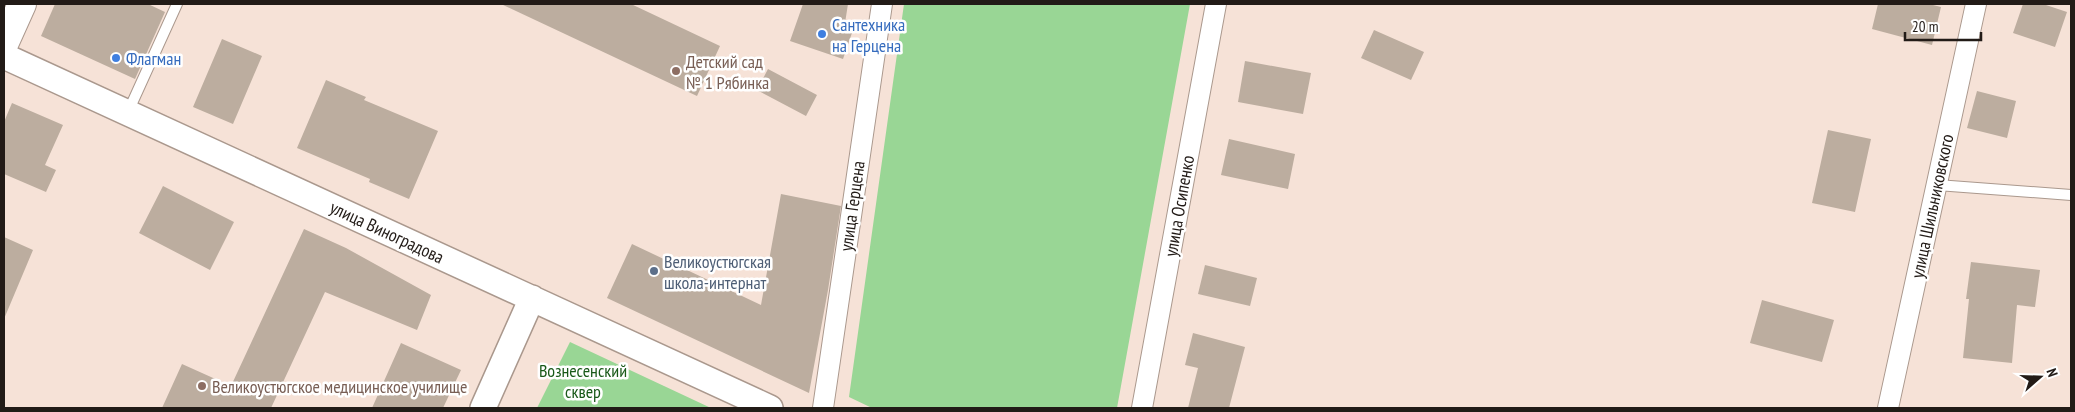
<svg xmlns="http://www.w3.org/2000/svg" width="2075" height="412" font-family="'PT Sans Narrow',sans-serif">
<rect width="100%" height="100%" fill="#f6e2d7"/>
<path fill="#99d695" d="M 904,4 L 1190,4 L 1117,408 L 872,408 L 849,397 Z
M 570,342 L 711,408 L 712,408 L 537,408 Z"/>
<path fill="#bcad9f" d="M 55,4 L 148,4 L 165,12 L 135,79 L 41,36 Z
M 501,4 L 631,4 L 720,46 L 697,96 Z
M 803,4 L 848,4 L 845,23 L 854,27 L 843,59 L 790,41 Z
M 1878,4 L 1929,4 L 1941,7 L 1932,45 L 1872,29 Z
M 2023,4 L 2043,4 L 2067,12 L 2055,47 L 2013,33 Z
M 1374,30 L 1424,52 L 1411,80 L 1361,58 Z
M 222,39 L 262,56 L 233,124 L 193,107 Z
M 1245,61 L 1311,73 L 1303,114 L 1238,102 Z
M 768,69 L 817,95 L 806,116 L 757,90 Z
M 326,80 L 366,97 L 364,100 L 438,131 L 409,199 L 369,182 L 370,179 L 297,148 Z
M 1977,91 L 2016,101 L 2007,138 L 1967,128 Z
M 12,103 L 63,125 L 45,165 L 56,170 L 46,192 L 4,174 L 4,122 Z
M 1828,130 L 1871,139 L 1855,212 L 1812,203 Z
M 1229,139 L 1295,154 L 1288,189 L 1221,175 Z
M 163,186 L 234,222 L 210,270 L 139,233 Z
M 781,194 L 841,206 L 828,290 L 809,393 L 607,298 L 632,244 L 761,305 Z
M 304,229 L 346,248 L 431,295 L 417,330 L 325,292 L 271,408 L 162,408 L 182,364 L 231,386 Z
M 4,237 L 33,250 L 4,319 Z
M 1971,262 L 2040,270 L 2035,307 L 2017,305 L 2012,363 L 1963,358 L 1969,299 L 1966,299 Z
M 1205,265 L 1257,278 L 1250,306 L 1198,294 Z
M 1762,300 L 1834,320 L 1822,362 L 1750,343 Z
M 1193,333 L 1245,347 L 1229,408 L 1188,408 L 1198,368 L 1185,365 Z
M 401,343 L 461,370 L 443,408 L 372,408 Z"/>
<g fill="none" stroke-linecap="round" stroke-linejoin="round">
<defs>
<path id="service" d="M 128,112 L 177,4
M 1937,185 L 2071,195"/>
<path id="minor" d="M 823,408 L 882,4
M 1142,408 L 1216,4
M 1888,408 L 1976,4"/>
<path id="tertiary" d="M 4,56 L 770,408
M 483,408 L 532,298"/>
<path id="secondary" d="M 4,44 L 22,4"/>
</defs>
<use href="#service" stroke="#aa988d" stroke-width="12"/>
<use href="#minor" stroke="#aa988d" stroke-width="22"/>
<use href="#tertiary" stroke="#aa988d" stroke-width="28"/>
<use href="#secondary" stroke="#aa988d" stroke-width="30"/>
<use href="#service" stroke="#fff" stroke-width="10"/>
<use href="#minor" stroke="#fff" stroke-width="20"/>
<use href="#tertiary" stroke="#fff" stroke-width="25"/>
<use href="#secondary" stroke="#fff" stroke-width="28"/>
</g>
<g fill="#3f7fe0" stroke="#fff" stroke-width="2">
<circle cx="822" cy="34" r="5"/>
<circle cx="116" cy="58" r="5"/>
</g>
<g fill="#8d6e63" stroke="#fff" stroke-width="2">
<circle cx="676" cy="71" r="5"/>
<circle cx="202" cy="386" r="5"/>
</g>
<circle fill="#5c6f8a" stroke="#fff" stroke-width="2" cx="654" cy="271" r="5"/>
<g text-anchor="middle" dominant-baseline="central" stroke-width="5" stroke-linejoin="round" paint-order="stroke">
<g font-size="18" fill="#366cbe" stroke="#fff" text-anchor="start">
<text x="832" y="24">Сантехника<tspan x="832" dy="21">на Герцена</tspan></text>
<text x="126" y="58">Флагман</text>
</g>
<g font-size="18" fill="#785e54" stroke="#fff" text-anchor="start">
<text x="686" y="61">Детский сад<tspan x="686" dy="21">№ 1 Рябинка</tspan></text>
<text x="212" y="386">Великоустюгское медицинское училище</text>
</g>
<g font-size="18" fill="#221b17" stroke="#fff">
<text transform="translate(852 206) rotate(-82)">улица Герцена</text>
<text transform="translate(1179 206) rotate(-80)">улица Осипенко</text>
<text transform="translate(1932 206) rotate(-78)">улица Шильниковского</text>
<text transform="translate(387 232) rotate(25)">улица Виноградова</text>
</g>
<g font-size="18" fill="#4e5e75" stroke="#fff" text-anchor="start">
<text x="664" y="261">Великоустюгская<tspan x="664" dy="21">школа-интернат</tspan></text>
</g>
<g font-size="18" fill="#195919" stroke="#fff">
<text x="583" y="370">Вознесенский<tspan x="583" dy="21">сквер</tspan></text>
</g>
</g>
<rect width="2075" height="412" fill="none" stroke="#221b17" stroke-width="10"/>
<g transform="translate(2040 377) rotate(70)" stroke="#ffffff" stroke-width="4" paint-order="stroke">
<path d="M0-4L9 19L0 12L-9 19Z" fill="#221b17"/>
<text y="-8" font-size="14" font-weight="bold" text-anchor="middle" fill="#221b17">N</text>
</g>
<path d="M1905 32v8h76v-8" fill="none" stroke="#221b17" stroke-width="2.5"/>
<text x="1912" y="32" font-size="15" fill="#221b17" stroke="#ffffff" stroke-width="4" paint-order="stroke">20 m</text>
</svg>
